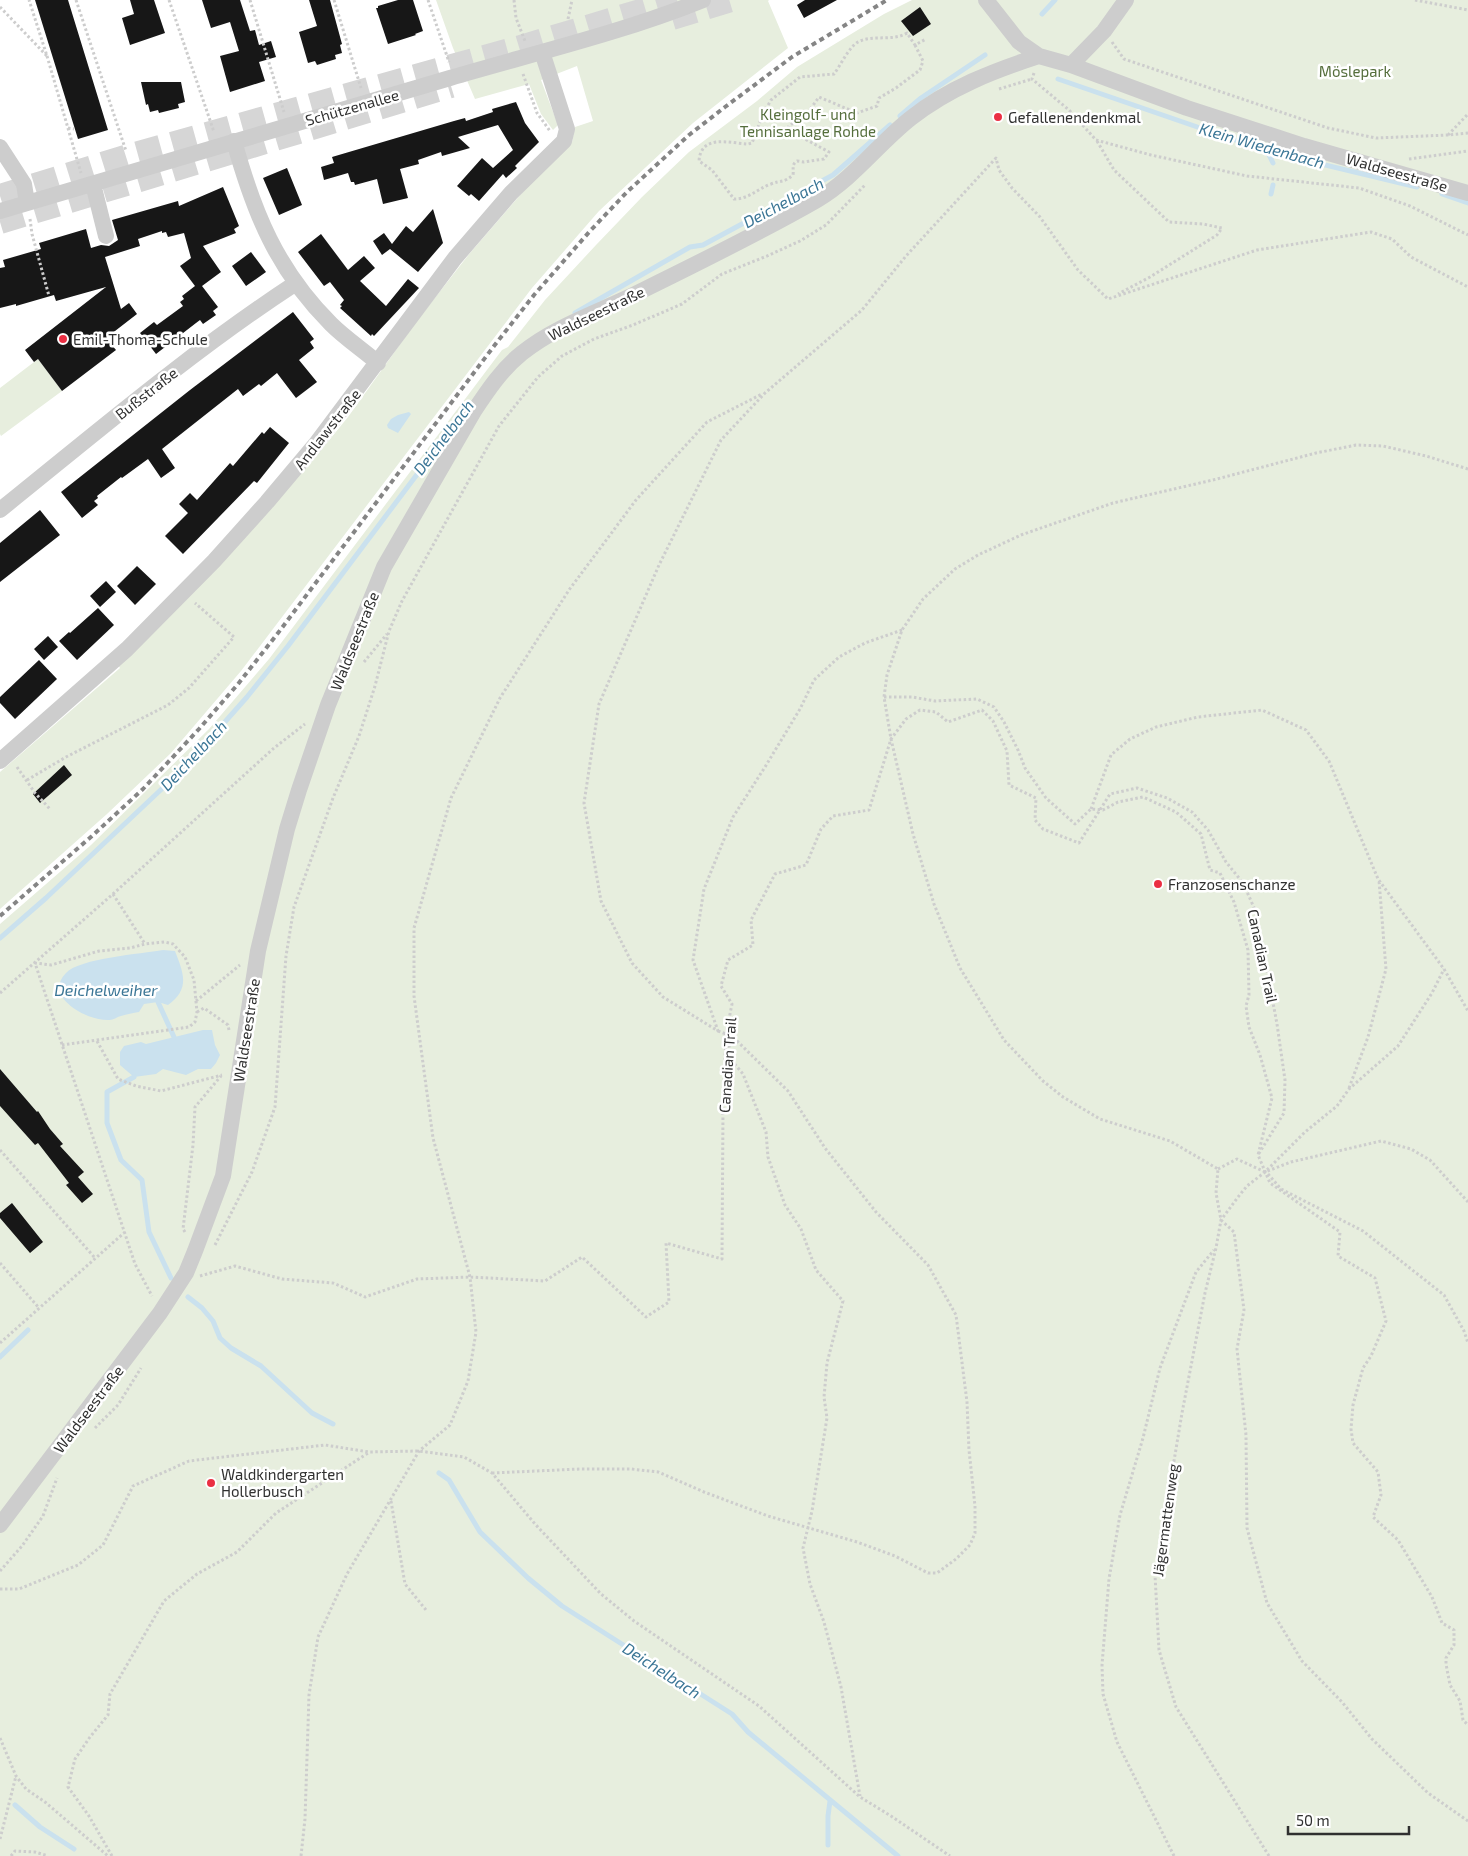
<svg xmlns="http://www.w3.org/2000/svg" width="1468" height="1856" font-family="'Exo 2',sans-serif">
<rect width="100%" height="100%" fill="#fff"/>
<path fill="#e7eede" d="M 436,0 L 769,0 L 768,1 L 788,48 L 693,123 L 599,211 L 532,288 L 241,671 L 171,753 L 107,814 L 0,909 L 0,772 L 120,668 L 118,665 L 309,465 L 348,417 L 416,322 L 470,253 L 528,186 L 572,142 L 575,127 L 593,121 L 577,66 L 541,80 L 558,125 L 553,130 L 541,114 L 529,84 L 475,99 L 453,48 Z
M 912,0 L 1468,0 L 1468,1856 L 0,1856 L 0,924 L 91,845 L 209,729 L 269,659 L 502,350 L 508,347 L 545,300 L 596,245 L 642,197 L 689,152 L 757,101 L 797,67 L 884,14 Z
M 38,359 L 62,391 L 1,436 L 0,434 L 0,388 Z"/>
<path fill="#cae1ee" d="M 409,412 L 411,414 L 398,433 L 388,428 L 387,425 L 391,419 L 398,415 Z
M 163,950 L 175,951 C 184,974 190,989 168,1005 L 158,1002 L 144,1004 L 139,1012 C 133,1013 127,1014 121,1016 C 117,1017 113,1020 110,1020 C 89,1022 42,997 66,973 C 80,958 141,954 163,950 Z
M 203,1030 L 212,1030 L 215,1045 L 220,1055 L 216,1063 L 211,1069 L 198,1069 L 186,1075 L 163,1069 L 156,1074 L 134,1077 L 120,1065 L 120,1052 L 124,1046 L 141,1042 L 146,1044 Z"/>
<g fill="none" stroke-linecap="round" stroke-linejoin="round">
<path stroke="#cae1ee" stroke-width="5" d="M 1042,14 L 1055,0
M 1058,79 L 1267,151 L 1417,187
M 900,116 L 921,98 L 985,55
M 1267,151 L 1273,163
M 1271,194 L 1273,185
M 1442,194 L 1468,203
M 575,313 L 690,247 L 703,245 L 833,175 L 890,125
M 0,938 L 46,898 L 185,767 L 247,697 L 288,646 L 467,408
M 158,1002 L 174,1037
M 134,1077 L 107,1092 L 107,1123 L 121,1160 L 142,1180 L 149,1232 L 171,1278
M 188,1297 L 202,1308 L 213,1321 L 220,1338 L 231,1348 L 261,1366 L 312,1413 L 333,1424
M 0,1357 L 28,1330
M 439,1473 L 449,1480 L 480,1532 L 528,1578 L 562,1606 L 732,1714 L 748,1732 L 898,1856
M 15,1805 L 40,1827 L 74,1849
M 828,1845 L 828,1816 L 830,1801"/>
</g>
<path fill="#171717" d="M 35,0 L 68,0 L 108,130 L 78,139 Z
M 130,0 L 154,0 L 165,33 L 130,45 L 122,18 L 134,14 Z
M 202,0 L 240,0 L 250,31 L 255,30 L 259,45 L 271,41 L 276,57 L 259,62 L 265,81 L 230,92 L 220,56 L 239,51 L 230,22 L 211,28 Z
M 309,0 L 330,0 L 342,44 L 340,45 L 342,53 L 335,55 L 336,59 L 317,65 L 315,61 L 308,63 L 299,32 L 317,26 Z
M 398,0 L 413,0 L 423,31 L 415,34 L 416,35 L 388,44 L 376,8 L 378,8 L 378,6 Z
M 805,0 L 837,0 L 804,18 L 797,5 Z
M 920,7 L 931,24 L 913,36 L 901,21 Z
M 141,82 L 181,82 L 185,102 L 178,104 L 179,108 L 159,113 L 158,110 L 150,112 L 148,104 L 146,105 Z
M 516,102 L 525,123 L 539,142 L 515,166 L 517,168 L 506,178 L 503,174 L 479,201 L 471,194 L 469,196 L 457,186 L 482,158 L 493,168 L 513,150 L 498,125 L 458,137 L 470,148 L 442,156 L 441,152 L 418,160 L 419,164 L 400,169 L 408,198 L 383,204 L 377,179 L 355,185 L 354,182 L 351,182 L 348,173 L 324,180 L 321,167 L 334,163 L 332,157 L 454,121 L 465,118 L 466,121 L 493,112 L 492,109 Z
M 287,168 L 302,205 L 279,215 L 263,178 Z
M 223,187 L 239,226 L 234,229 L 236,233 L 203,246 L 221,272 L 202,286 L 218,307 L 213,311 L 216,315 L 203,324 L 200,320 L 196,323 L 156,354 L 140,333 L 154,322 L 157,325 L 183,306 L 180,302 L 184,299 L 182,296 L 195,286 L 180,266 L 191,258 L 184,233 L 168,237 L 166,232 L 162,233 L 162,231 L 138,239 L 140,246 L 105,257 L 121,309 L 129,303 L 137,314 L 106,338 L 116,350 L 62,391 L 38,359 L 34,362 L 25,350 L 106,287 L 56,301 L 54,295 L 16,306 L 16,304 L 0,308 L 0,268 L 5,267 L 3,260 L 41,249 L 39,243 L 86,229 L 91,248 L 101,245 L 109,246 L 118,240 L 112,220 L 178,201 L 179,206 Z
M 433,209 L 443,243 L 418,272 L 390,249 L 382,255 L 373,241 L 384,233 L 392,244 L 406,226 L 413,232 Z
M 321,234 L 348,270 L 364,256 L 375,268 L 360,281 L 386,306 L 408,279 L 419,288 L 374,336 L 372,334 L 371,336 L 340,308 L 342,306 L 340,305 L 344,300 L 330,282 L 324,286 L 298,252 Z
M 251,252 L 266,272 L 246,286 L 232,266 Z
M 293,312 L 314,339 L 310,342 L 314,348 L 299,360 L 317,382 L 296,398 L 277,373 L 261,386 L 259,384 L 243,396 L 238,389 L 162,449 L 175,468 L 161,478 L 148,459 L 122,478 L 121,477 L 97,496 L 98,498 L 94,501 L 98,505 L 82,518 L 61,492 L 190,390 Z
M 270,427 L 289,443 L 257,483 L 254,481 L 183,554 L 165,536 L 188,513 L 179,504 L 190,493 L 197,500 L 230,463 L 233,466 L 262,432 L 264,434 Z
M 40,510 L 60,535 L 0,582 L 0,543 Z
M 137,566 L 156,584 L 135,605 L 117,586 Z
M 106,581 L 116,592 L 100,607 L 90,596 Z
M 98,608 L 114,625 L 77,660 L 59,641 L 69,632 L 70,633 Z
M 48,636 L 58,647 L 44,660 L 34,649 Z
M 39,660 L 57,679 L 15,719 L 0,703 L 0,697 Z
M 64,765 L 72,775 L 40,803 L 33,794 Z
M 0,1069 L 37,1112 L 38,1111 L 50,1129 L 63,1144 L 60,1146 L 84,1172 L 78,1177 L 93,1194 L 82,1203 L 66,1185 L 69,1183 L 38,1143 L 35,1145 L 0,1106 Z
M 12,1203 L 43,1242 L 30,1253 L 0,1218 L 0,1213 Z"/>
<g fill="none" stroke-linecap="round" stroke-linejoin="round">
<path stroke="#d6d6d6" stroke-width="24" stroke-dasharray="24 12" stroke-linecap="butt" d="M 672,18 L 731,0
M 0,196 L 128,156 L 517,48 L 677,0
M 0,222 L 451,86"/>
<path stroke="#cdcdcd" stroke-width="3" stroke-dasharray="2.5 2.5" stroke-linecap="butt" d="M 76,0 L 126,151
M 169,0 L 214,132
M 250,0 L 284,112
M 334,0 L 361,88
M 428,0 L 449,62
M 514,0 L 516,18 L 525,41
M 1415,0 L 1468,10
M 0,7 L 47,56 L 29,0
M 568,19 L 572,0
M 1112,42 L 1124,59 L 1328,128 L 1376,138 L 1448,135 L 1468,133
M 915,45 L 923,61 L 920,70 L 896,88 L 879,98 L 877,106 L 857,113 L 819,97 L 809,111 L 789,126 L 787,129 L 792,132 L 829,152 L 824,159 L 804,162 L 797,161 C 791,165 794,169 793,175 C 784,183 781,180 771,184 C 757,189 749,199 734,199 L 712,170 L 699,161 C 701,134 729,143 748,144 L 752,143 L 763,114 L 771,100 L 800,77 L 834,74 C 841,65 848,48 858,42 C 873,34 892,42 907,33 L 915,45 L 926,39
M 47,56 L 81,173
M 1034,73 L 1032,79 L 1069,110 L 1096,140 L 1151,155 L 1247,176 L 1359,188 L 1410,206 L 1468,235
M 523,74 L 537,113 L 550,131
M 999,89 L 1032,79
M 68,128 L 74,129
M 1448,135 L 1468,114
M 1097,141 L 1114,170 L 1169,222 L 1203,224 L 1222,228 L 1217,235 L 1150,277 L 1118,294
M 1409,159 L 1468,151
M 30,219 L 32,234 L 49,296
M 1468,469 L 1426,456 L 1383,446 L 1356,445 L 1316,453 L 1213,480 L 1113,503 L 1021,535 L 978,555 L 955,569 L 923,599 L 902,630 L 887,675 L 884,697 L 891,739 L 913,834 L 934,904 L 960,968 L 1004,1040 L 1043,1081 L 1063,1097 L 1100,1119 L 1170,1141 L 1218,1169 L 1216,1193 L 1221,1220 L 1234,1232 L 1244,1310 L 1237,1349 L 1246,1435 L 1247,1528 L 1267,1603 L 1302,1661 L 1342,1702 L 1372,1739 L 1428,1793 L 1468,1821
M 902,630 L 865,643 L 839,657 L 814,680 L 800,709 L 765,767 L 733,817 L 704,889 L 693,960 L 718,1031 L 663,997 L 632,963 L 601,901 L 584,803 L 599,704 L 659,565 L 721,440 L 765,393 L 862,310 L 906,256 L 996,158 L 999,170 L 1012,188 L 1040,217 L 1078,270 L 1108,299 L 1257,250 L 1371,232 L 1392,239 L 1411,257 L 1468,287
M 364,662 L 387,634
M 884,697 L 912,697 L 935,701 L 977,699 L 994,707 L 1004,722 L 1018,750 L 1025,768 L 1046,798 L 1075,824 L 1091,809 L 1103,810 L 1118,802 L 1143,797 L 1176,812 L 1201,834 L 1210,870 L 1220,873 L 1234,902 L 1248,950 L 1249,995 L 1246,1006 L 1249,1027 L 1260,1055 L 1272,1098 L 1258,1155 L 1270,1183 L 1340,1232 L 1338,1256 L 1375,1278 L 1386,1321 L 1371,1356 L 1363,1368 L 1353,1405 L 1351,1429 L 1353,1443 L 1378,1472 L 1381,1495 L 1373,1517 L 1398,1540 L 1432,1597 L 1442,1623 L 1454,1630 L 1454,1645 L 1446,1658 L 1446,1664 L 1450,1685 L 1460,1701 L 1463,1720 L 1468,1725
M 17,767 L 35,793 L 50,809
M 27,780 L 66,757 L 168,705 L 189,688 L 234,637 L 195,603
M 1091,809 L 1111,755 L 1130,739 L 1156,727 L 1198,717 L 1262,710 L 1306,730 L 1329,761 L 1378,879 L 1444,969 L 1468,1011
M 113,894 L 145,944
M 0,993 L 113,894 L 274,748 L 305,724
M 196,1001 L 240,965
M 197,1012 L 204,1008 L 228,1025 L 229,1030
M 718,1031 L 726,1034 L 733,1062 L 743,1074 L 766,1132 L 768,1157 L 785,1205 L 801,1229 L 816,1270 L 843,1301 L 827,1363 L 824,1397 L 827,1418 L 812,1511 L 803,1548 L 810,1584 L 824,1622 L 841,1687 L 860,1796
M 97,1041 L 118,1079 L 136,1086 L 161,1091 L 222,1075
M 62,1045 L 189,1027 L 195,1022 L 197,1012 L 194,980 L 185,957 L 173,944 L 165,942 L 145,944 L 130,948 L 99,951 L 51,965 L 35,963 L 135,1264 L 152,1296
M 1349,1088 L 1368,1037 L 1386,969 L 1379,880
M 0,1150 L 95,1258
M 1218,1169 L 1237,1159 L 1265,1172 L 1291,1162 L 1381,1141 L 1411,1149 L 1430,1160 L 1468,1202
M 1268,1174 L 1281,1189 L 1363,1231 L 1444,1295 L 1464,1331 L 1468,1343
M 185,1232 L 183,1229 L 193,1145 L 195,1107 L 221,1076
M 215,1245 L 252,1172 L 275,1107 L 286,956 L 294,907 L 333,798 L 359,736 L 375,686 L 389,631 L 402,601 L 499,426 L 538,377 L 562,356 L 594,339 L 633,325 L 682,304 L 722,274 L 767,256 L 800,241 L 826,225 L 865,185
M 0,1263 L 39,1308
M 200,1276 L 235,1266 L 282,1279 L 333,1283 L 365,1297 L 417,1279 L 470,1277 L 545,1281 L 582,1257 L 646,1317 L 669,1302 L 666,1243 L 722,1259 L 723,1110 L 726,1034 L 732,1004 L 721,986 L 728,960 L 753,945 L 751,920 L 775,874 L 806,865 L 821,829 L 833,816 L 869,810 L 891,739 L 906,719 L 920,710 L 936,712 L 948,722 L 982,710 L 993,721 L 1007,751 L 1009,785 L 1036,798 L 1035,820 L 1043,829 L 1079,843 L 1110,794 L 1137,788 L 1167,798 L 1192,812 L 1208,830 L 1226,862 L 1243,883 L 1256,912 L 1277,1024 L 1285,1080 L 1284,1113 L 1258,1155
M 0,1343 L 125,1232
M 95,1428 L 118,1405 L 141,1368
M 492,1473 L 580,1469 L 631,1469 L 658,1472 L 704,1492 L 768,1516 L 857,1542 L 895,1556 L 928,1573 L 937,1573 L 956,1559 L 970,1545 L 975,1533 L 975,1506 L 969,1450 L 967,1402 L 956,1315 L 928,1265 L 876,1212 L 825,1148 L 788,1091 L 733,1037 L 726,1034
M 391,1501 L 405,1584 L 426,1610
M 0,1571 L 22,1546 L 43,1516 L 57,1478
M 0,1589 L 19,1589 L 78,1565 L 103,1545 L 133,1486 L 189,1461 L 325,1445 L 369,1452 L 419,1451 L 464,1457 L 492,1473 L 535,1524 L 601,1594 L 634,1621 L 759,1706 L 860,1797 L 891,1816 L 950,1856
M 0,1738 L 16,1776 L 26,1789 L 45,1802 L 108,1856
M 0,1839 L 16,1776
M 11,1856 L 15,1851 L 35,1852 L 48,1856
M 112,1856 L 89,1816 L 68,1787 L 75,1759 L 90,1737 L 108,1715 L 110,1694 L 164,1601 L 197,1574 L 237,1552 L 276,1513 L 368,1453
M 301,1856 L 305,1819 L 309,1695 L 318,1637 L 347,1574 L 419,1451 L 450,1425 L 468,1381 L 476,1332 L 470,1277 L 433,1138 L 414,996 L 414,928 L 451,798 L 500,698 L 569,590 L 636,500 L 707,422 L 762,394
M 1174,1856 L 1117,1742 L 1103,1694 L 1102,1665 L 1109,1579 L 1120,1515 L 1143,1438 L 1160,1368 L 1196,1272 L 1214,1250
M 1269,1856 L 1176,1707 L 1159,1650 L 1155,1575 L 1182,1413 L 1205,1293 L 1216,1248 L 1221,1220 L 1238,1197 L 1247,1186 L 1265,1172 L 1305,1132 L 1337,1106 L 1349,1089 L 1398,1046 L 1432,993 L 1444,969"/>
<path stroke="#cdcdcd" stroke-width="16" d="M 986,0 L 1019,42 L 1039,56 L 1071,65 L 1187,108 L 1304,146 L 1468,193
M 1071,65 L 1104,31 L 1126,0
M 234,141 C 254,213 277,270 331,324 C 345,338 363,350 378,363
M 0,147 L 24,184 L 27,203
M 93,184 L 106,236
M 0,211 C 150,167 300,122 450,78 C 535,53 621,33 703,0
M 0,510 C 97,432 192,351 296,283
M 0,761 L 127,649 L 214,561 L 267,502 L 315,445 L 455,258 L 511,193 L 564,141 L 567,129 L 542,52
M 0,1525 L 160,1313 L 186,1273 L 195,1251 L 223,1176 L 258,951 L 287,829 L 299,790 L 328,705 L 384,567 L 474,411 C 488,390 502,369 522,353 C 553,328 593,314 629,297 C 692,266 756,235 817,200 C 854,178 878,144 911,118 C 949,88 993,71 1039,56"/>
<path stroke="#858585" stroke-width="4" stroke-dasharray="5 4" stroke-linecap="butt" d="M 0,916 L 92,836 L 143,789 L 199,729 L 238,684 L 278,633 L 494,346 L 534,295 L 590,231 L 627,192 L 689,135 L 725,107 L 792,57 L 887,0"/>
</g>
<g fill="#eb2f43" stroke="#fff" stroke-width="2">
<circle cx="998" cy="117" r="5"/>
<circle cx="63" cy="339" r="5"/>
<circle cx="1158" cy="884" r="5"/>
<circle cx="211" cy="1483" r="5"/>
</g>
<g text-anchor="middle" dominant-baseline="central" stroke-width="5" stroke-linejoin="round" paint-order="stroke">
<g font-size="15" fill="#556e3c" stroke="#fff">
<text x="1355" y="71">Möslepark</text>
<text x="808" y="114">Kleingolf- und<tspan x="808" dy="17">Tennisanlage Rohde</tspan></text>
</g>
<g font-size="15" fill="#303030" stroke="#fff">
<text transform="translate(352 107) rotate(-16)">Schützenallee</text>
<text transform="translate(1397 172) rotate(16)">Waldseestraße</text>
<text transform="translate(596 313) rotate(-26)">Waldseestraße</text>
<text transform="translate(146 393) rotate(-38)">Bußstraße</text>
<text transform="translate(327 429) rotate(-52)">Andlawstraße</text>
<text transform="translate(354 641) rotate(-68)">Waldseestraße</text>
<text transform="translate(1263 956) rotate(78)">Canadian Trail</text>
<text transform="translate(246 1030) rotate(-81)">Waldseestraße</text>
<text transform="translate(727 1065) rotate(-86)">Canadian Trail</text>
<text transform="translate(88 1409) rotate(-53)">Waldseestraße</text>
<text transform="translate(1165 1520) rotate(-82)">Jägermattenweg</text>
</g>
<g font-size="15" fill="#303030" stroke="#fff" text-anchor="start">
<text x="1008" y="117">Gefallenendenkmal</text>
<text x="73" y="339">Emil-Thoma-Schule</text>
<text x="1168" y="884">Franzosenschanze</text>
<text x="221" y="1474">Waldkindergarten<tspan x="221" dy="17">Hollerbusch</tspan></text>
</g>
<g font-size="16" font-style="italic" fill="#3b7696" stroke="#fff">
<text transform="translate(1262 145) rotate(16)">Klein Wiedenbach</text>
<text transform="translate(783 202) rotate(-28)">Deichelbach</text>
<text transform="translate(443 437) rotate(-53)">Deichelbach</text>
<text transform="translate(193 755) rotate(-47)">Deichelbach</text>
<text x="106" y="989">Deichelweiher</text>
<text transform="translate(662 1670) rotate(33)">Deichelbach</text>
</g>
</g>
<path d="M1288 1826v8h121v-8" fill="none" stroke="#303030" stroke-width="2.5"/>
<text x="1296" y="1826" font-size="15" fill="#303030" stroke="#ffffff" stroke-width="4" paint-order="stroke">50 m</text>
</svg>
